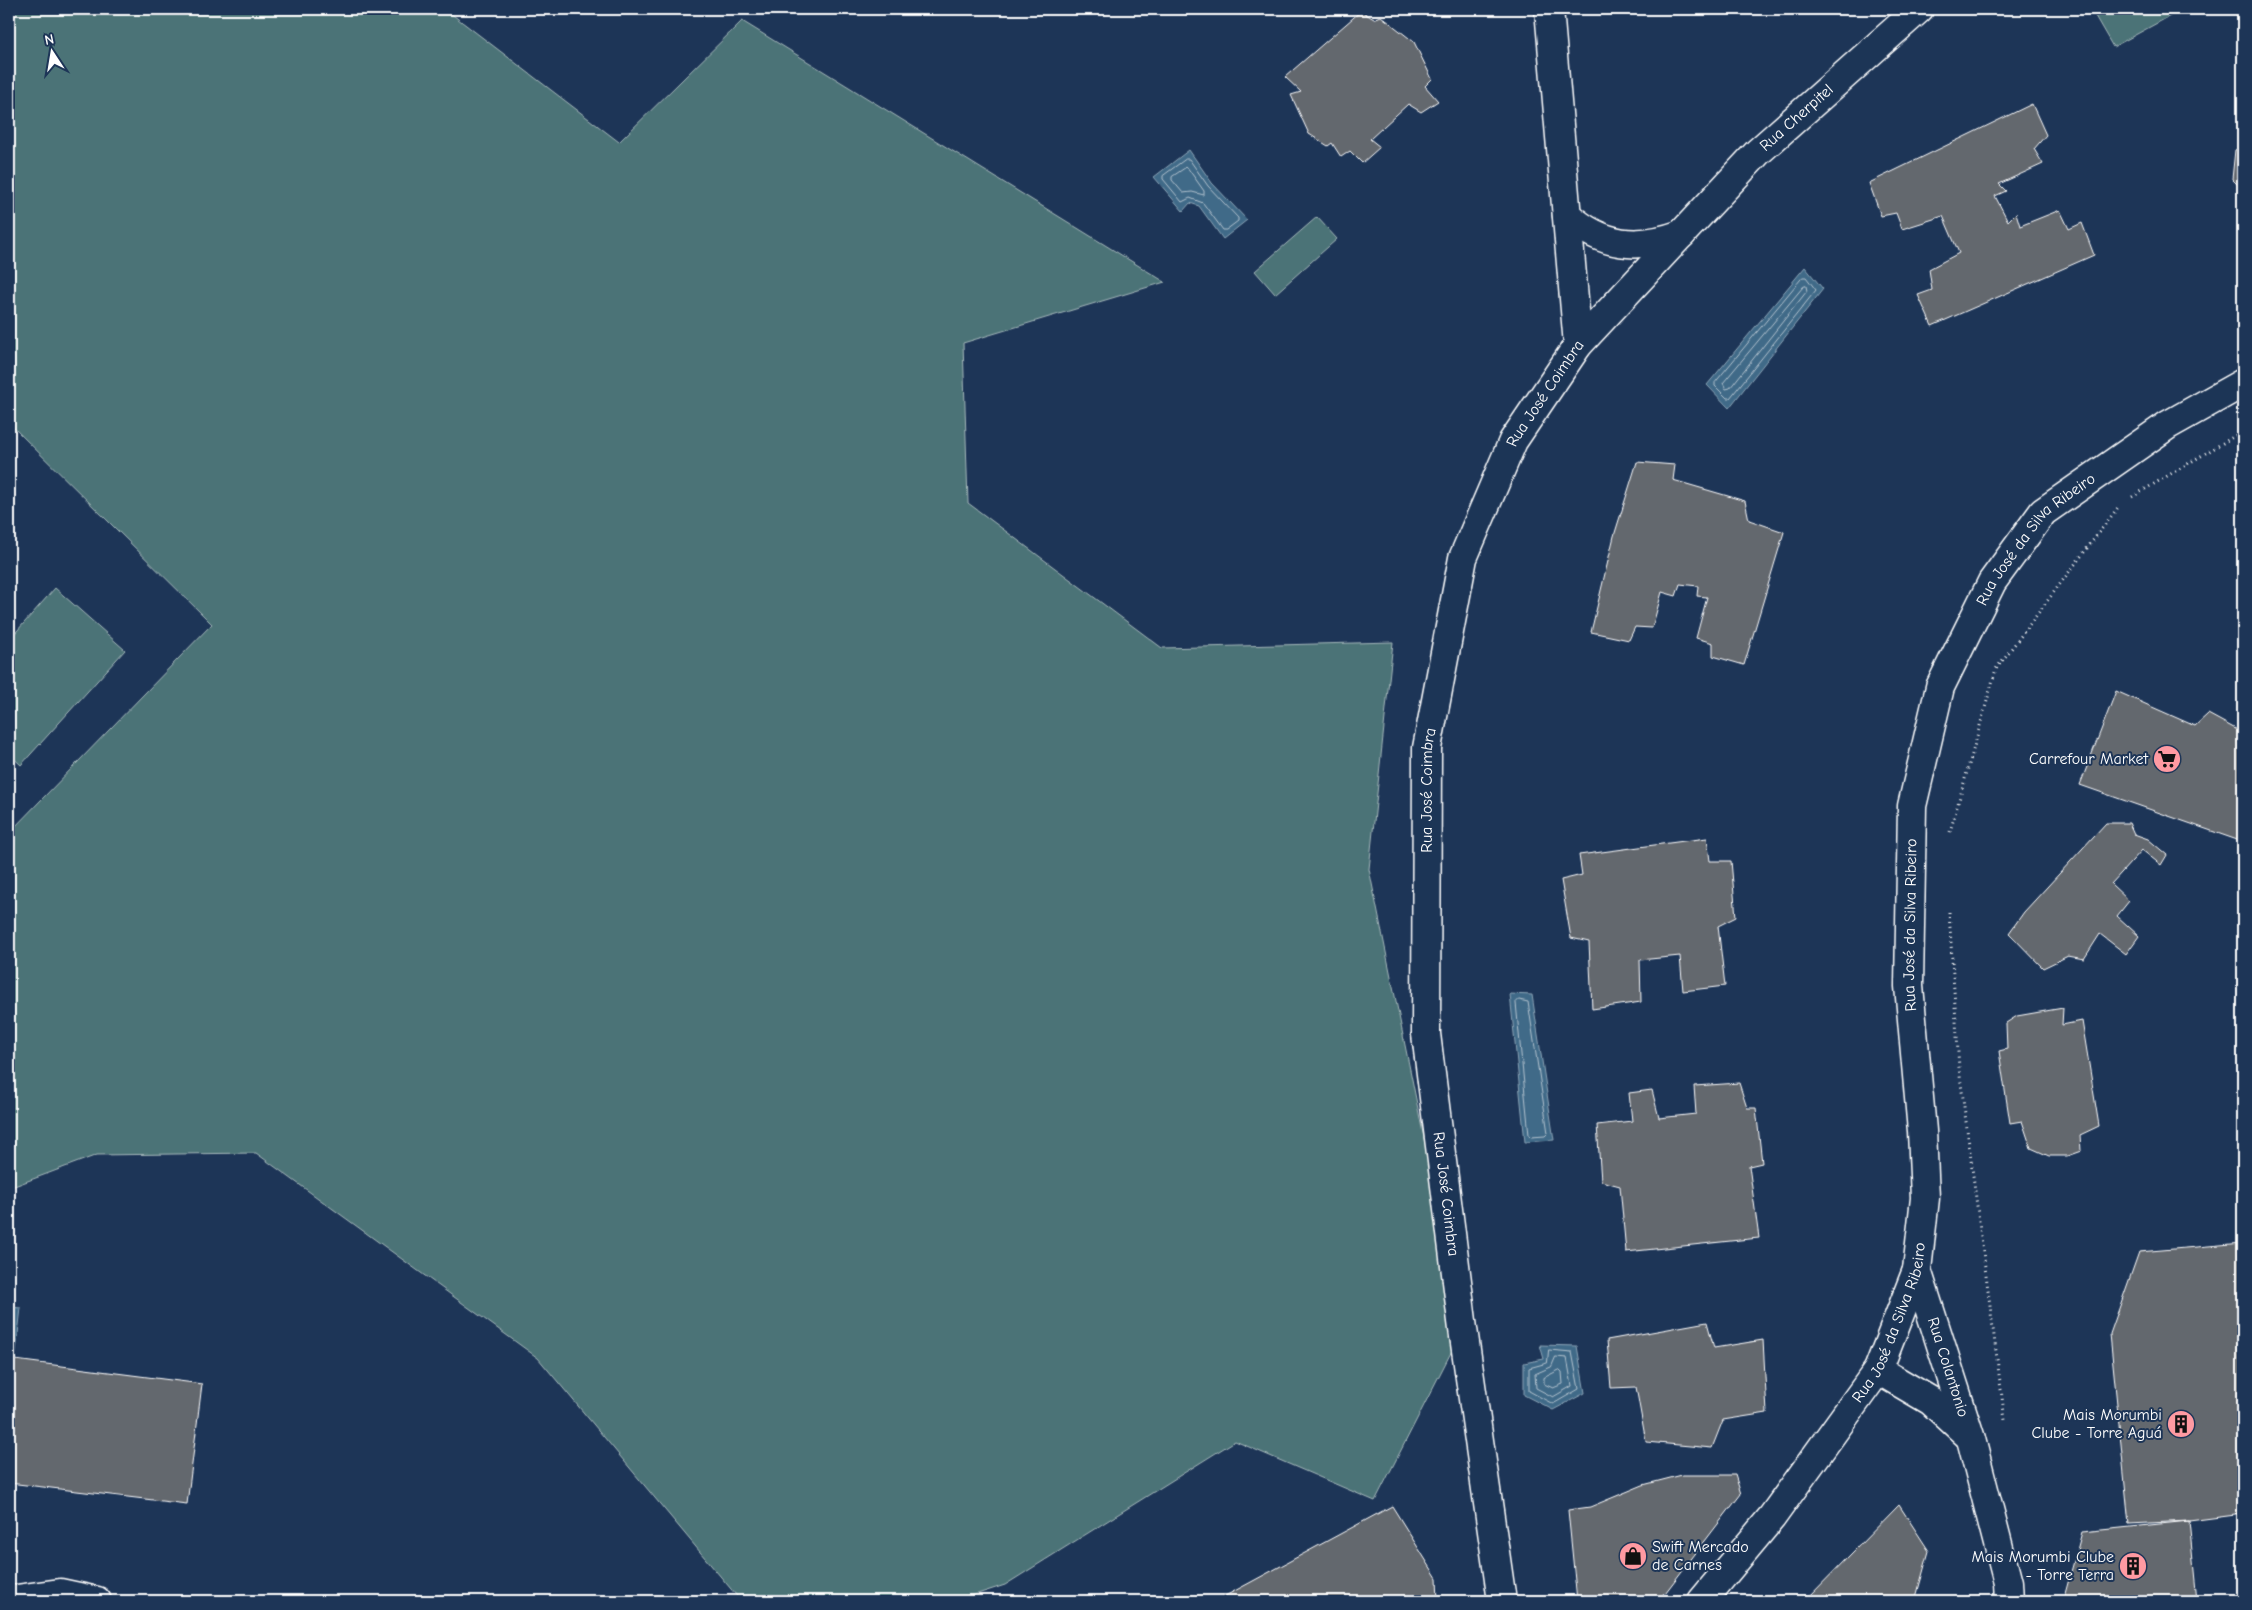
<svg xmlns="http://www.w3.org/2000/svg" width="2252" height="1610" font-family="'Comic Neue',sans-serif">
<rect width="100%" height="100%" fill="#1d3557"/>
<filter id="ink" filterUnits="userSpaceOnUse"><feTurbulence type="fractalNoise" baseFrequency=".02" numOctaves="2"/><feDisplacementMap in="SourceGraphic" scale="10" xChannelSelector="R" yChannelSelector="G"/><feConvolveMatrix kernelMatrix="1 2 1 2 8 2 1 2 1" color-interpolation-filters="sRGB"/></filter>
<g filter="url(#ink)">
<path fill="#4c7377" stroke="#a6b9bb" d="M 9,9 L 445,9 L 619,142 L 742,21 L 1165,282 L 963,343 L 968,503 L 1162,648 L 1393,642 L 1369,869 L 1463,1329 L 1375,1501 L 1235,1441 L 1005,1585 L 956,1601 L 741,1601 L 538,1358 L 256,1153 L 97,1155 L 9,1188 L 9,833 L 212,624 L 9,423 Z
M 2091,9 L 2183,9 L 2113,47 Z
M 1317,217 L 1337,239 L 1275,294 L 1255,271 Z
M 55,588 L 125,650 L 21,765 L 9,754 L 9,640 Z"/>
<path fill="#416a88" stroke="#8da6b8" d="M 1189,150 L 1212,183 L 1247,220 L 1223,239 L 1199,206 L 1190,203 L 1183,211 L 1154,177 Z
M 1805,267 L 1823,289 L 1729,408 L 1707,385 Z
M 1510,994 L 1532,995 L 1554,1140 L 1525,1142 Z
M 9,1307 L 21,1308 L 15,1360 L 9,1360 Z
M 1540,1345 L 1577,1346 L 1585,1393 L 1553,1410 L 1524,1395 L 1524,1363 L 1544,1359 Z"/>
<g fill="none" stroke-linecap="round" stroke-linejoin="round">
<path stroke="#b3c3cf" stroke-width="1" d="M 1186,159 L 1189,159 L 1208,186 L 1238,218 L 1238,221 L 1226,230 L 1223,230 L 1203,203 L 1190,198 L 1182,202 L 1163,179 L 1163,176 Z
M 1187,167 L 1204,191 L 1204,195 L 1192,192 L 1183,193 L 1172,180 L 1172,177 Z
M 1803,277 L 1806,277 L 1816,290 L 1730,398 L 1727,398 L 1715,386 L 1715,383 Z
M 1806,286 L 1807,291 L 1730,388 L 1726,389 L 1723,383 L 1803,287 Z
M 1519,1000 L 1528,1002 L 1548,1133 L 1545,1136 L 1531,1137 L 1529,1135 L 1516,1003 Z
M 1549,1350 L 1572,1352 L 1579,1389 L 1553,1404 L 1529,1391 L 1529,1368 L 1547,1363 Z
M 1556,1357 L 1567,1358 L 1572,1386 L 1553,1397 L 1536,1388 L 1535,1374 L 1551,1367 Z
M 1560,1370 L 1562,1372 L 1563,1384 L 1553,1388 L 1544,1384 L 1544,1378 Z"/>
</g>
<path fill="#63676e" stroke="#fff" d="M 1361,11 L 1374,19 L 1381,16 L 1414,42 L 1432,79 L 1425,86 L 1438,101 L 1421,112 L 1408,104 L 1370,139 L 1380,147 L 1362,163 L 1350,151 L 1341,157 L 1332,143 L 1328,146 L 1309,134 L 1291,95 L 1301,92 L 1285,77 Z
M 2032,104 L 2046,135 L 2034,149 L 2043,164 L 1999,184 L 2006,191 L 1995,196 L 2008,221 L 2016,213 L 2020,226 L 2060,210 L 2069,229 L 2082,223 L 2094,255 L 1932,326 L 1918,295 L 1932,290 L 1929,269 L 1959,253 L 1943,216 L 1902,229 L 1896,213 L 1881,216 L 1869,183 Z
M 2243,147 L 2243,190 L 2232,179 L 2235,150 Z
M 1637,462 L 1675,465 L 1673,480 L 1745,501 L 1749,520 L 1784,532 L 1744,665 L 1713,656 L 1713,643 L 1696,638 L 1707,597 L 1697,596 L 1698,586 L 1680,584 L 1676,596 L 1662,592 L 1652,628 L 1635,627 L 1629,640 L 1591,632 L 1614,536 Z
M 2116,691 L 2195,726 L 2208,714 L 2243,733 L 2243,842 L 2080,785 Z
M 2106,823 L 2129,823 L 2134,834 L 2148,839 L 2167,855 L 2161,865 L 2142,850 L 2111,884 L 2129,901 L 2117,916 L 2139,936 L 2126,954 L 2100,934 L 2084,959 L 2068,956 L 2043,968 L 2009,933 L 2024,912 Z
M 1707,838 L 1710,861 L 1731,861 L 1736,917 L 1718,926 L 1725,986 L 1683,991 L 1680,956 L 1640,960 L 1641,1002 L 1592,1009 L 1589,942 L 1571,938 L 1561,880 L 1582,875 L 1579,855 Z
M 2063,1008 L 2062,1025 L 2082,1021 L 2099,1126 L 2080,1135 L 2081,1151 L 2067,1156 L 2049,1156 L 2031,1148 L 2022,1121 L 2010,1123 L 1999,1051 L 2007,1049 L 2006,1023 L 2017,1016 Z
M 1739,1083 L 1747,1108 L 1756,1108 L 1762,1163 L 1749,1166 L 1759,1238 L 1626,1252 L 1620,1186 L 1601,1181 L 1597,1125 L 1632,1121 L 1629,1093 L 1652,1090 L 1659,1118 L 1696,1114 L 1694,1086 Z
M 2243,1243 L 2243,1514 L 2189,1521 L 2129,1524 L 2110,1334 L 2139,1252 Z
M 1707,1322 L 1714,1348 L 1763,1340 L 1767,1413 L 1723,1420 L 1712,1448 L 1646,1442 L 1636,1387 L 1611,1388 L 1607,1340 Z
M 15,1360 L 202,1384 L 187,1504 L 9,1483 L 9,1391 Z
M 1682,1475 L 1735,1475 L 1741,1494 L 1659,1601 L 1577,1601 L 1568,1510 L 1590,1507 L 1643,1485 Z
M 1899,1505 L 1929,1551 L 1915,1601 L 1805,1601 Z
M 1392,1506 L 1437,1578 L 1438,1601 L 1216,1601 Z
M 2189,1521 L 2197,1601 L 2063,1601 L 2082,1532 Z"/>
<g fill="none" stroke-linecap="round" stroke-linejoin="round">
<defs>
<g id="street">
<path d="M 1549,9 L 1578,345"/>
<path d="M 1567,215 C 1603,247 1638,250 1682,234"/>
<path id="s1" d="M 1917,1270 L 1971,1439 L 2008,1583 L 2009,1601"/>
<path d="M 1878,1370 L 1931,1401 L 1969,1436"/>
<path id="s2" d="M 1502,1601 L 1463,1329 L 1426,1034 L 1427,748 L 1463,558 L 1513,441 L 1578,345 L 1758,152 L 1919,9"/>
</g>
<g id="secondary">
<path d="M 9,1600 L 60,1593 L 97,1601"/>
<path id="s3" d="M 1702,1601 L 1772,1517 L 1878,1370 L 1917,1270 L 1925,1198 L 1922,1131 L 1909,986 L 1912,806 L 1940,687 L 1992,582 L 2043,512 L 2168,425 L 2243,383"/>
</g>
</defs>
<use href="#street" stroke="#fff" stroke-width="31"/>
<use href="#secondary" stroke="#fff" stroke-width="31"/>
<path stroke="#fff" stroke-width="3" stroke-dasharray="1 4" stroke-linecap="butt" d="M 2132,497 L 2243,431
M 1950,832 L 1996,669 L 2119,506
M 1949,912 L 1959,1068 L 2005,1420"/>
<use href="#street" stroke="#1d3557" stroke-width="28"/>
<use href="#secondary" stroke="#1d3557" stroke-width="28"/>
</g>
</g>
<defs>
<symbol id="supermarket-disc" viewBox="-11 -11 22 22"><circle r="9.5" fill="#ff9aa2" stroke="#1d3557"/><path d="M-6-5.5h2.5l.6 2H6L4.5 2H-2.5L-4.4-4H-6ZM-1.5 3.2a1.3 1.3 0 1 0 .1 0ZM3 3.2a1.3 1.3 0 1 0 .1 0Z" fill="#111"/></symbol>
<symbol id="building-disc" viewBox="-11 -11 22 22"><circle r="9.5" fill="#ff9aa2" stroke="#1d3557"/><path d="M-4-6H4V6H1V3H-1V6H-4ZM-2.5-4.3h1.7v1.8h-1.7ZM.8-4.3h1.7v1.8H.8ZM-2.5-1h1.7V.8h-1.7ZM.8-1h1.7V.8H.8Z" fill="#111"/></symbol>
<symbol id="shop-disc" viewBox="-11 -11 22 22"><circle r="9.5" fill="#ff9aa2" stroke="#1d3557"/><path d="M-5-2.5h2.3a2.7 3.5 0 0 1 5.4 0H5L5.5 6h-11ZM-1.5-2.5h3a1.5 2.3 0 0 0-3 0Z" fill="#111"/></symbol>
</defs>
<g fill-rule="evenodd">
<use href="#supermarket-disc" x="2151" y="743" width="32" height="32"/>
<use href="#building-disc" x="2165" y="1408" width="32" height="32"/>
<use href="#shop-disc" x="1617" y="1540" width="32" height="32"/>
<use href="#building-disc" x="2117" y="1550" width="32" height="32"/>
</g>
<g text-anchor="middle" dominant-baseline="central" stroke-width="4" stroke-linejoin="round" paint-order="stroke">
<g font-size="16" fill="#fff" stroke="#1d3557">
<text stroke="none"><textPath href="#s2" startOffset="1610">Rua Cherpitel</textPath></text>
<text stroke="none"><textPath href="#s2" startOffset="1236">Rua José Coimbra</textPath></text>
<text stroke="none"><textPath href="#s3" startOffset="1164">Rua José da Silva Ribeiro</textPath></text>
<text stroke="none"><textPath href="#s2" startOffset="816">Rua José Coimbra</textPath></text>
<text stroke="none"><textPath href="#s3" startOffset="744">Rua José da Silva Ribeiro</textPath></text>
<text transform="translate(1446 1194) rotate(83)">Rua José Coimbra</text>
<text stroke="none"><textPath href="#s3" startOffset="339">Rua José da Silva Ribeiro</textPath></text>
<text stroke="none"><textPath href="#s1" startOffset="102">Rua Colantonio</textPath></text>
</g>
<g font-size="16" fill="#fff" stroke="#1d3557" text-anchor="end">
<text x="2148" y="759">Carrefour Market</text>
<text x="2162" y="1415">Mais Morumbi<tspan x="2162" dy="18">Clube - Torre Aguá</tspan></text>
<text x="1652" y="1547" text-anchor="start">Swift Mercado<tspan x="1652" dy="18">de Carnes</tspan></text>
<text x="2114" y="1557">Mais Morumbi Clube<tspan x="2114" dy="18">- Torre Terra</tspan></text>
</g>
</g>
<rect width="2252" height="1610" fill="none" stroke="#1d3557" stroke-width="30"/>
<rect x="15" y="15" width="2222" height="1580" fill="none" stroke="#fff" stroke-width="2" filter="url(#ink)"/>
<g transform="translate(52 52) rotate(348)" stroke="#1d3557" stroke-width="4" paint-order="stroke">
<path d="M0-4L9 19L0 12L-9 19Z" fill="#ffffff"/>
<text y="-8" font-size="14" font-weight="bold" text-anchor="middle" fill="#ffffff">N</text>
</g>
</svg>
